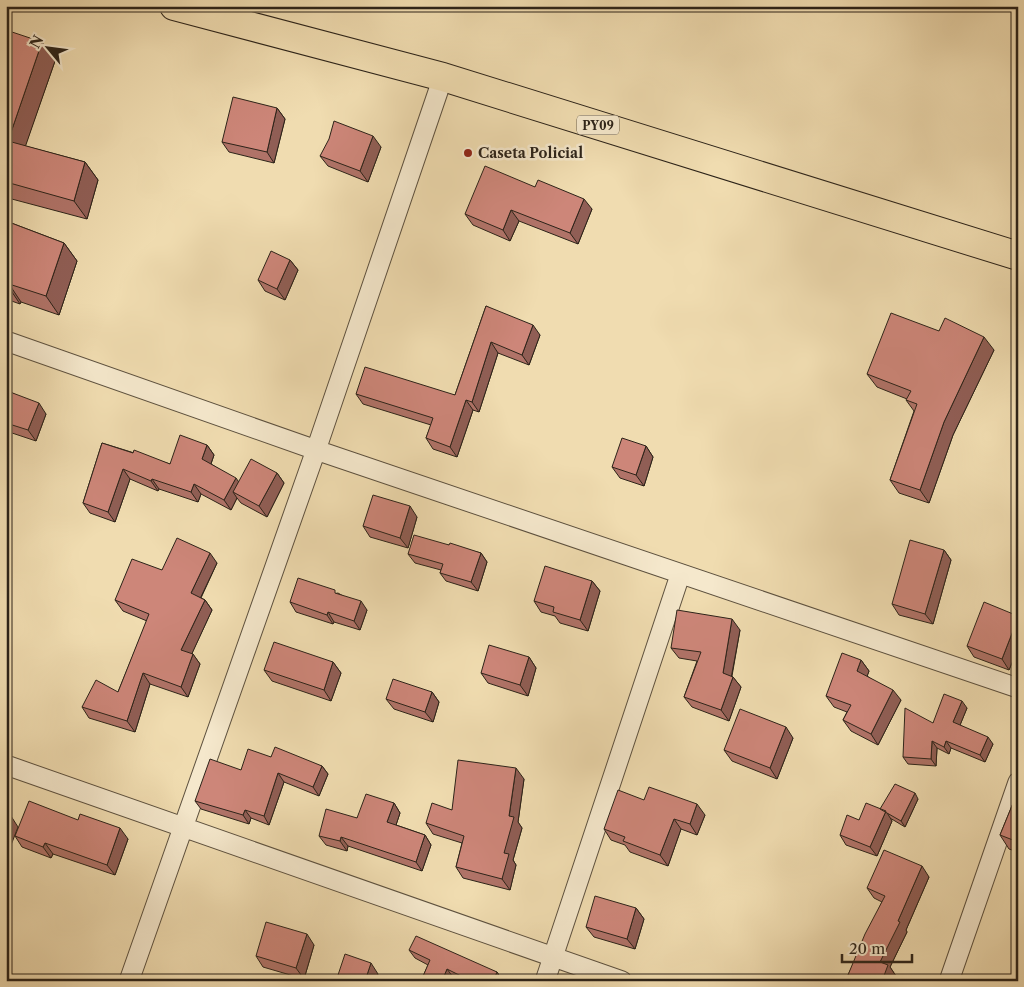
<svg xmlns="http://www.w3.org/2000/svg" width="1024" height="987" font-family="'Libre Caslon Text',serif">
<rect width="100%" height="100%" fill="#f0dcb0"/>
<filter id="stains"><feTurbulence type="fractalNoise" baseFrequency=".004" numOctaves="4"/><feColorMatrix values="0 0 0 0 .2 0 0 0 0 .09 0 0 0 0 .02 0 0 0 .5 -.17"/></filter>
<radialGradient id="worn" r=".72"><stop offset=".6" stop-color="#630" stop-opacity="0"/><stop offset="1" stop-color="#630" stop-opacity=".3"/></radialGradient>
<g fill="none" stroke-linecap="round" stroke-linejoin="round">
<defs>
<path id="street" d="M 6,341 L 316,450 L 1018,688
M 6,765 L 622,981
M 129,981 L 316,450 L 443,77
M 545,981 L 680,575
M 949,981 L 1018,782"/>
<path id="highway" d="M 174,6 L 443,77 L 1018,256"/>
</defs>
<use href="#street" stroke="#5d513f" stroke-width="21"/>
<use href="#highway" stroke="#2c2319" stroke-width="30"/>
<use href="#street" stroke="#f5e8cc" stroke-width="19"/>
<use href="#highway" stroke="#f0dcb0" stroke-width="28"/>
</g>
<path fill="#b07368" stroke="#2c2319" d="M 6,30 L 55,61 L 25,146 L 85,162 L 98,180 L 87,219 L 8,198 L 6,201 Z
M 277,108 L 285,119 L 274,163 L 229,152 L 222,142 Z
M 381,147 L 368,182 L 328,166 L 320,156 Z
M 535,187 L 592,209 L 578,244 L 519,221 L 510,241 L 473,225 L 465,214 Z
M 6,221 L 64,243 L 77,261 L 59,315 L 21,302 L 20,304 L 6,299 Z
M 290,260 L 298,270 L 285,300 L 265,291 L 258,280 Z
M 486,306 L 540,335 L 529,365 L 498,353 L 479,412 L 473,410 L 457,457 L 433,449 L 426,438 L 431,425 L 363,404 L 356,394 L 455,395 Z
M 939,331 L 994,350 L 953,435 L 929,503 L 899,493 L 890,480 L 914,411 L 906,400 L 907,399 L 877,387 L 867,374 Z
M 6,388 L 14,394 L 46,414 L 36,441 L 9,432 L 8,435 L 6,435 Z
M 102,443 L 170,464 L 207,445 L 214,455 L 211,464 L 239,482 L 277,473 L 284,483 L 267,517 L 241,503 L 237,498 L 231,510 L 201,494 L 198,502 L 159,489 L 158,491 L 130,479 L 115,522 L 90,513 L 83,503 Z
M 646,446 L 653,457 L 644,486 L 620,478 L 612,467 Z
M 417,517 L 408,548 L 370,537 L 363,526 Z
M 449,545 L 481,553 L 487,562 L 478,591 L 446,581 L 440,573 L 441,570 L 415,563 L 408,554 Z
M 944,550 L 951,560 L 933,624 L 899,615 L 892,604 Z
M 217,563 L 201,598 L 205,600 L 212,610 L 192,653 L 200,664 L 188,697 L 150,684 L 135,732 L 89,718 L 82,707 L 118,692 L 147,621 L 123,611 L 115,600 L 162,570 Z
M 592,581 L 600,591 L 588,631 L 560,623 L 555,616 L 541,612 L 534,601 Z
M 338,593 L 367,610 L 360,630 L 334,622 L 333,624 L 296,612 L 290,602 Z
M 1018,616 L 1018,648 L 1009,670 L 974,657 L 967,646 Z
M 740,630 L 732,676 L 741,687 L 729,721 L 692,707 L 684,697 L 697,661 L 679,658 L 671,648 Z
M 529,657 L 536,668 L 528,696 L 488,683 L 481,673 Z
M 861,660 L 869,671 L 867,676 L 901,700 L 878,745 L 851,731 L 843,720 L 847,712 L 834,707 L 826,696 Z
M 333,662 L 341,673 L 331,701 L 272,681 L 264,670 Z
M 432,692 L 439,702 L 433,722 L 394,709 L 386,699 Z
M 967,708 L 960,725 L 993,744 L 985,762 L 951,748 L 949,754 L 937,748 L 936,766 L 908,764 L 903,757 L 933,723 Z
M 793,738 L 777,779 L 732,761 L 724,750 Z
M 271,757 L 322,766 L 328,774 L 319,796 L 284,782 L 269,825 L 251,818 L 249,824 L 201,809 L 195,801 L 241,770 Z
M 524,779 L 518,822 L 522,828 L 513,860 L 516,865 L 510,890 L 463,878 L 456,867 L 462,843 L 433,834 L 426,823 L 452,810 Z
M 1018,791 L 1018,852 L 1009,849 L 1000,835 Z
M 918,799 L 905,827 L 890,818 L 892,821 L 877,856 L 846,845 L 840,835 L 859,820 L 881,809 Z
M 644,800 L 705,815 L 697,835 L 681,829 L 668,866 L 630,852 L 625,845 L 611,840 L 604,829 Z
M 394,803 L 400,813 L 396,825 L 425,835 L 431,845 L 422,871 L 348,846 L 347,851 L 326,845 L 319,836 L 357,818 Z
M 15,836 L 128,839 L 115,875 L 53,854 L 51,858 L 22,847 Z
M 929,877 L 906,930 L 907,932 L 890,967 L 896,976 L 894,981 L 851,981 L 852,979 L 848,975 L 882,902 L 874,898 L 867,888 Z
M 636,908 L 644,919 L 635,949 L 594,937 L 586,927 Z
M 314,945 L 304,979 L 263,967 L 256,956 Z
M 409,950 L 497,972 L 502,980 L 502,981 L 461,981 L 453,977 L 451,981 L 421,981 L 428,965 L 415,958 Z"/>
<path fill="#905e55" stroke="#2c2319" d="M 42,42 L 55,61 L 21,159 L 8,141 Z
M 277,108 L 285,119 L 274,163 L 267,152 Z
M 373,136 L 381,147 L 368,182 L 360,171 Z
M 85,162 L 98,180 L 87,219 L 74,201 Z
M 584,199 L 592,209 L 578,244 L 570,233 Z
M 511,210 L 519,221 L 510,241 L 503,230 Z
M 64,243 L 77,261 L 59,315 L 46,296 Z
M 290,260 L 298,270 L 285,300 L 277,289 Z
M 9,284 L 21,302 L 20,304 L 8,286 Z
M 533,325 L 540,335 L 529,365 L 522,355 Z
M 984,337 L 994,350 L 953,435 L 929,503 L 920,490 L 944,422 Z
M 491,342 L 498,353 L 479,412 L 472,402 Z
M 466,400 L 473,410 L 457,457 L 450,447 Z
M 39,403 L 46,414 L 36,441 L 28,430 Z
M 6,427 L 9,432 L 8,435 L 6,432 Z
M 207,445 L 214,455 L 209,469 L 202,459 Z
M 646,446 L 653,457 L 644,486 L 636,475 Z
M 123,469 L 130,479 L 115,522 L 108,512 Z
M 277,473 L 284,483 L 267,517 L 259,506 Z
M 236,478 L 243,488 L 233,492 L 237,498 L 231,510 L 224,500 Z
M 152,479 L 159,489 L 158,491 L 151,481 Z
M 194,484 L 201,494 L 198,502 L 191,492 Z
M 410,506 L 417,517 L 408,548 L 400,538 Z
M 944,550 L 951,560 L 933,624 L 925,614 Z
M 210,553 L 217,563 L 198,603 L 191,593 Z
M 481,553 L 487,562 L 478,591 L 471,582 Z
M 592,581 L 600,591 L 588,631 L 580,620 Z
M 205,600 L 212,610 L 189,660 L 181,650 Z
M 361,601 L 367,610 L 360,630 L 354,621 Z
M 328,612 L 334,622 L 333,624 L 327,615 Z
M 1018,618 L 1018,648 L 1009,670 L 1002,659 Z
M 732,619 L 740,630 L 730,684 L 723,673 Z
M 193,654 L 200,664 L 188,697 L 181,687 Z
M 529,657 L 536,668 L 528,696 L 520,685 Z
M 861,660 L 869,671 L 865,682 L 857,671 Z
M 333,662 L 341,673 L 331,701 L 324,690 Z
M 143,673 L 150,684 L 135,732 L 127,721 Z
M 733,677 L 741,687 L 729,721 L 721,710 Z
M 893,690 L 901,700 L 878,745 L 871,734 Z
M 432,692 L 439,702 L 433,722 L 425,712 Z
M 962,701 L 967,708 L 958,730 L 953,722 Z
M 786,727 L 793,738 L 777,779 L 770,768 Z
M 988,737 L 993,744 L 985,762 L 980,755 Z
M 932,741 L 937,748 L 936,766 L 931,759 Z
M 946,741 L 951,748 L 949,754 L 944,747 Z
M 322,766 L 328,774 L 319,796 L 313,787 Z
M 516,768 L 524,779 L 518,822 L 522,828 L 513,860 L 516,865 L 510,890 L 502,879 L 504,853 Z
M 278,773 L 284,782 L 269,825 L 264,816 Z
M 915,793 L 918,799 L 905,827 L 901,821 Z
M 394,803 L 400,813 L 394,831 L 387,822 Z
M 697,804 L 705,815 L 697,835 L 690,824 Z
M 245,810 L 251,818 L 249,824 L 243,815 Z
M 886,811 L 892,821 L 877,856 L 870,847 Z
M 11,816 L 18,827 L 6,858 L 6,828 Z
M 674,819 L 681,829 L 668,866 L 660,855 Z
M 120,828 L 128,839 L 115,875 L 107,865 Z
M 425,835 L 431,845 L 422,871 L 416,862 Z
M 341,837 L 348,846 L 347,851 L 340,841 Z
M 45,843 L 53,854 L 51,858 L 43,847 Z
M 922,866 L 929,877 L 906,930 L 907,932 L 890,967 L 896,976 L 894,981 L 882,981 L 880,962 Z
M 636,908 L 644,919 L 635,949 L 627,939 Z
M 307,934 L 314,945 L 304,979 L 296,968 Z
M 371,963 L 378,974 L 376,981 L 365,981 Z
M 447,969 L 453,977 L 451,981 L 442,981 Z
M 497,972 L 502,980 L 502,981 L 493,981 Z"/>
<path fill="#cd8679" stroke="#2c2319" d="M 6,30 L 42,42 L 8,141 L 85,162 L 74,201 L 6,182 Z
M 233,97 L 277,108 L 267,152 L 222,142 Z
M 334,121 L 373,136 L 360,171 L 320,156 L 329,139 Z
M 485,166 L 535,187 L 538,180 L 584,199 L 570,233 L 511,210 L 503,230 L 465,214 Z
M 6,221 L 64,243 L 46,296 L 9,284 L 8,286 L 6,285 Z
M 271,251 L 290,260 L 277,289 L 258,280 Z
M 486,306 L 533,325 L 522,355 L 491,342 L 472,402 L 466,400 L 450,447 L 426,438 L 433,418 L 356,394 L 365,367 L 455,395 Z
M 891,313 L 939,331 L 945,318 L 984,337 L 944,422 L 920,490 L 890,480 L 917,404 L 906,400 L 911,391 L 867,374 Z
M 6,388 L 11,390 L 10,392 L 39,403 L 28,430 L 6,423 Z
M 180,435 L 207,445 L 202,459 L 236,478 L 224,500 L 194,484 L 191,492 L 152,479 L 151,481 L 123,469 L 108,512 L 83,503 L 102,443 L 133,453 L 134,450 L 170,464 Z
M 622,438 L 646,446 L 636,475 L 612,467 Z
M 251,459 L 277,473 L 259,506 L 233,492 Z
M 373,495 L 410,506 L 400,538 L 363,526 Z
M 414,535 L 449,545 L 450,543 L 481,553 L 471,582 L 440,573 L 443,564 L 408,554 Z
M 177,538 L 210,553 L 191,593 L 205,600 L 181,650 L 193,654 L 181,687 L 143,673 L 127,721 L 82,707 L 96,680 L 118,692 L 149,614 L 115,600 L 132,559 L 162,570 Z
M 910,540 L 944,550 L 925,614 L 892,604 Z
M 545,566 L 592,581 L 580,620 L 553,612 L 554,607 L 534,601 Z
M 298,578 L 335,590 L 335,593 L 361,601 L 354,621 L 328,612 L 327,615 L 290,602 Z
M 984,602 L 1018,616 L 1018,618 L 1002,659 L 967,646 Z
M 677,610 L 732,619 L 723,673 L 733,677 L 721,710 L 684,697 L 701,652 L 671,648 Z
M 274,642 L 333,662 L 324,690 L 264,670 Z
M 489,645 L 529,657 L 520,685 L 481,673 Z
M 842,653 L 861,660 L 857,671 L 893,690 L 871,734 L 843,720 L 851,705 L 826,696 Z
M 393,679 L 432,692 L 425,712 L 386,699 Z
M 944,694 L 962,701 L 953,722 L 988,737 L 980,755 L 946,741 L 944,747 L 932,741 L 931,759 L 903,757 L 905,708 L 933,723 Z
M 740,709 L 786,727 L 770,768 L 724,750 Z
M 275,747 L 322,766 L 313,787 L 278,773 L 264,816 L 245,810 L 243,815 L 195,801 L 210,759 L 241,770 L 248,749 L 271,757 Z
M 458,760 L 516,768 L 509,816 L 514,817 L 504,853 L 509,854 L 502,879 L 456,867 L 464,836 L 426,823 L 432,803 L 452,810 Z
M 895,784 L 915,793 L 901,821 L 880,809 Z
M 649,787 L 697,804 L 690,824 L 674,819 L 660,855 L 623,841 L 625,837 L 604,829 L 618,790 L 644,800 Z
M 1018,791 L 1018,842 L 1000,835 Z
M 366,794 L 394,803 L 387,822 L 425,835 L 416,862 L 341,837 L 340,841 L 319,836 L 326,809 L 357,818 Z
M 29,801 L 78,820 L 80,814 L 120,828 L 107,865 L 45,843 L 43,847 L 15,836 Z
M 866,803 L 886,811 L 870,847 L 840,835 L 847,815 L 859,820 Z
M 6,815 L 11,816 L 6,828 Z
M 884,850 L 922,866 L 898,921 L 900,922 L 880,962 L 888,965 L 882,981 L 851,981 L 852,976 L 848,975 L 865,934 L 885,896 L 867,888 Z
M 595,896 L 636,908 L 627,939 L 586,927 Z
M 266,922 L 307,934 L 296,968 L 256,956 Z
M 416,936 L 497,972 L 493,981 L 471,981 L 447,969 L 442,981 L 421,981 L 430,960 L 409,950 Z
M 345,954 L 371,963 L 365,981 L 336,981 Z"/>
<circle fill="#8f2418" stroke="#f5e8cc" stroke-width="2" cx="468" cy="153" r="5"/>
<g text-anchor="middle" dominant-baseline="central" stroke-width="5" stroke-linejoin="round" paint-order="stroke">
<rect fill="#f5e8cc" stroke="#685e4f" stroke-width="1" x="577" y="115.5" width="42" height="19" rx="4"/>
<g font-size="12" font-weight="bold" fill="#2c2319">
<text x="598" y="125">PY09</text>
</g>
<g font-size="14" font-weight="bold" fill="#2c2319" stroke="#f5e8cc" text-anchor="start">
<text x="478" y="153">Caseta Policial</text>
</g>
</g>
<rect width="1024" height="987" fill="none" stroke="#f0dcb0" stroke-width="25"/>
<rect x="8" y="8" width="1009" height="972" fill="none" stroke="#2c2319" stroke-width="2.5"/>
<rect x="12" y="12" width="999" height="962" fill="none" stroke="#2c2319"/>
<g transform="translate(48 48) rotate(299)" stroke="#f5e8cc" stroke-width="4" paint-order="stroke">
<path d="M0-4L9 19L0 12L-9 19Z" fill="#2c2319"/>
<text y="-8" font-size="14" font-weight="bold" text-anchor="middle" fill="#2c2319">N</text>
</g>
<path d="M842 954v8h70v-8" fill="none" stroke="#2c2319" stroke-width="2.5"/>
<text x="849" y="954" font-size="15" fill="#2c2319" stroke="#f5e8cc" stroke-width="4" paint-order="stroke">20 m</text>
<rect width="100%" height="100%" filter="url(#stains)"/>
<rect width="100%" height="100%" fill="url(#worn)"/>
</svg>
